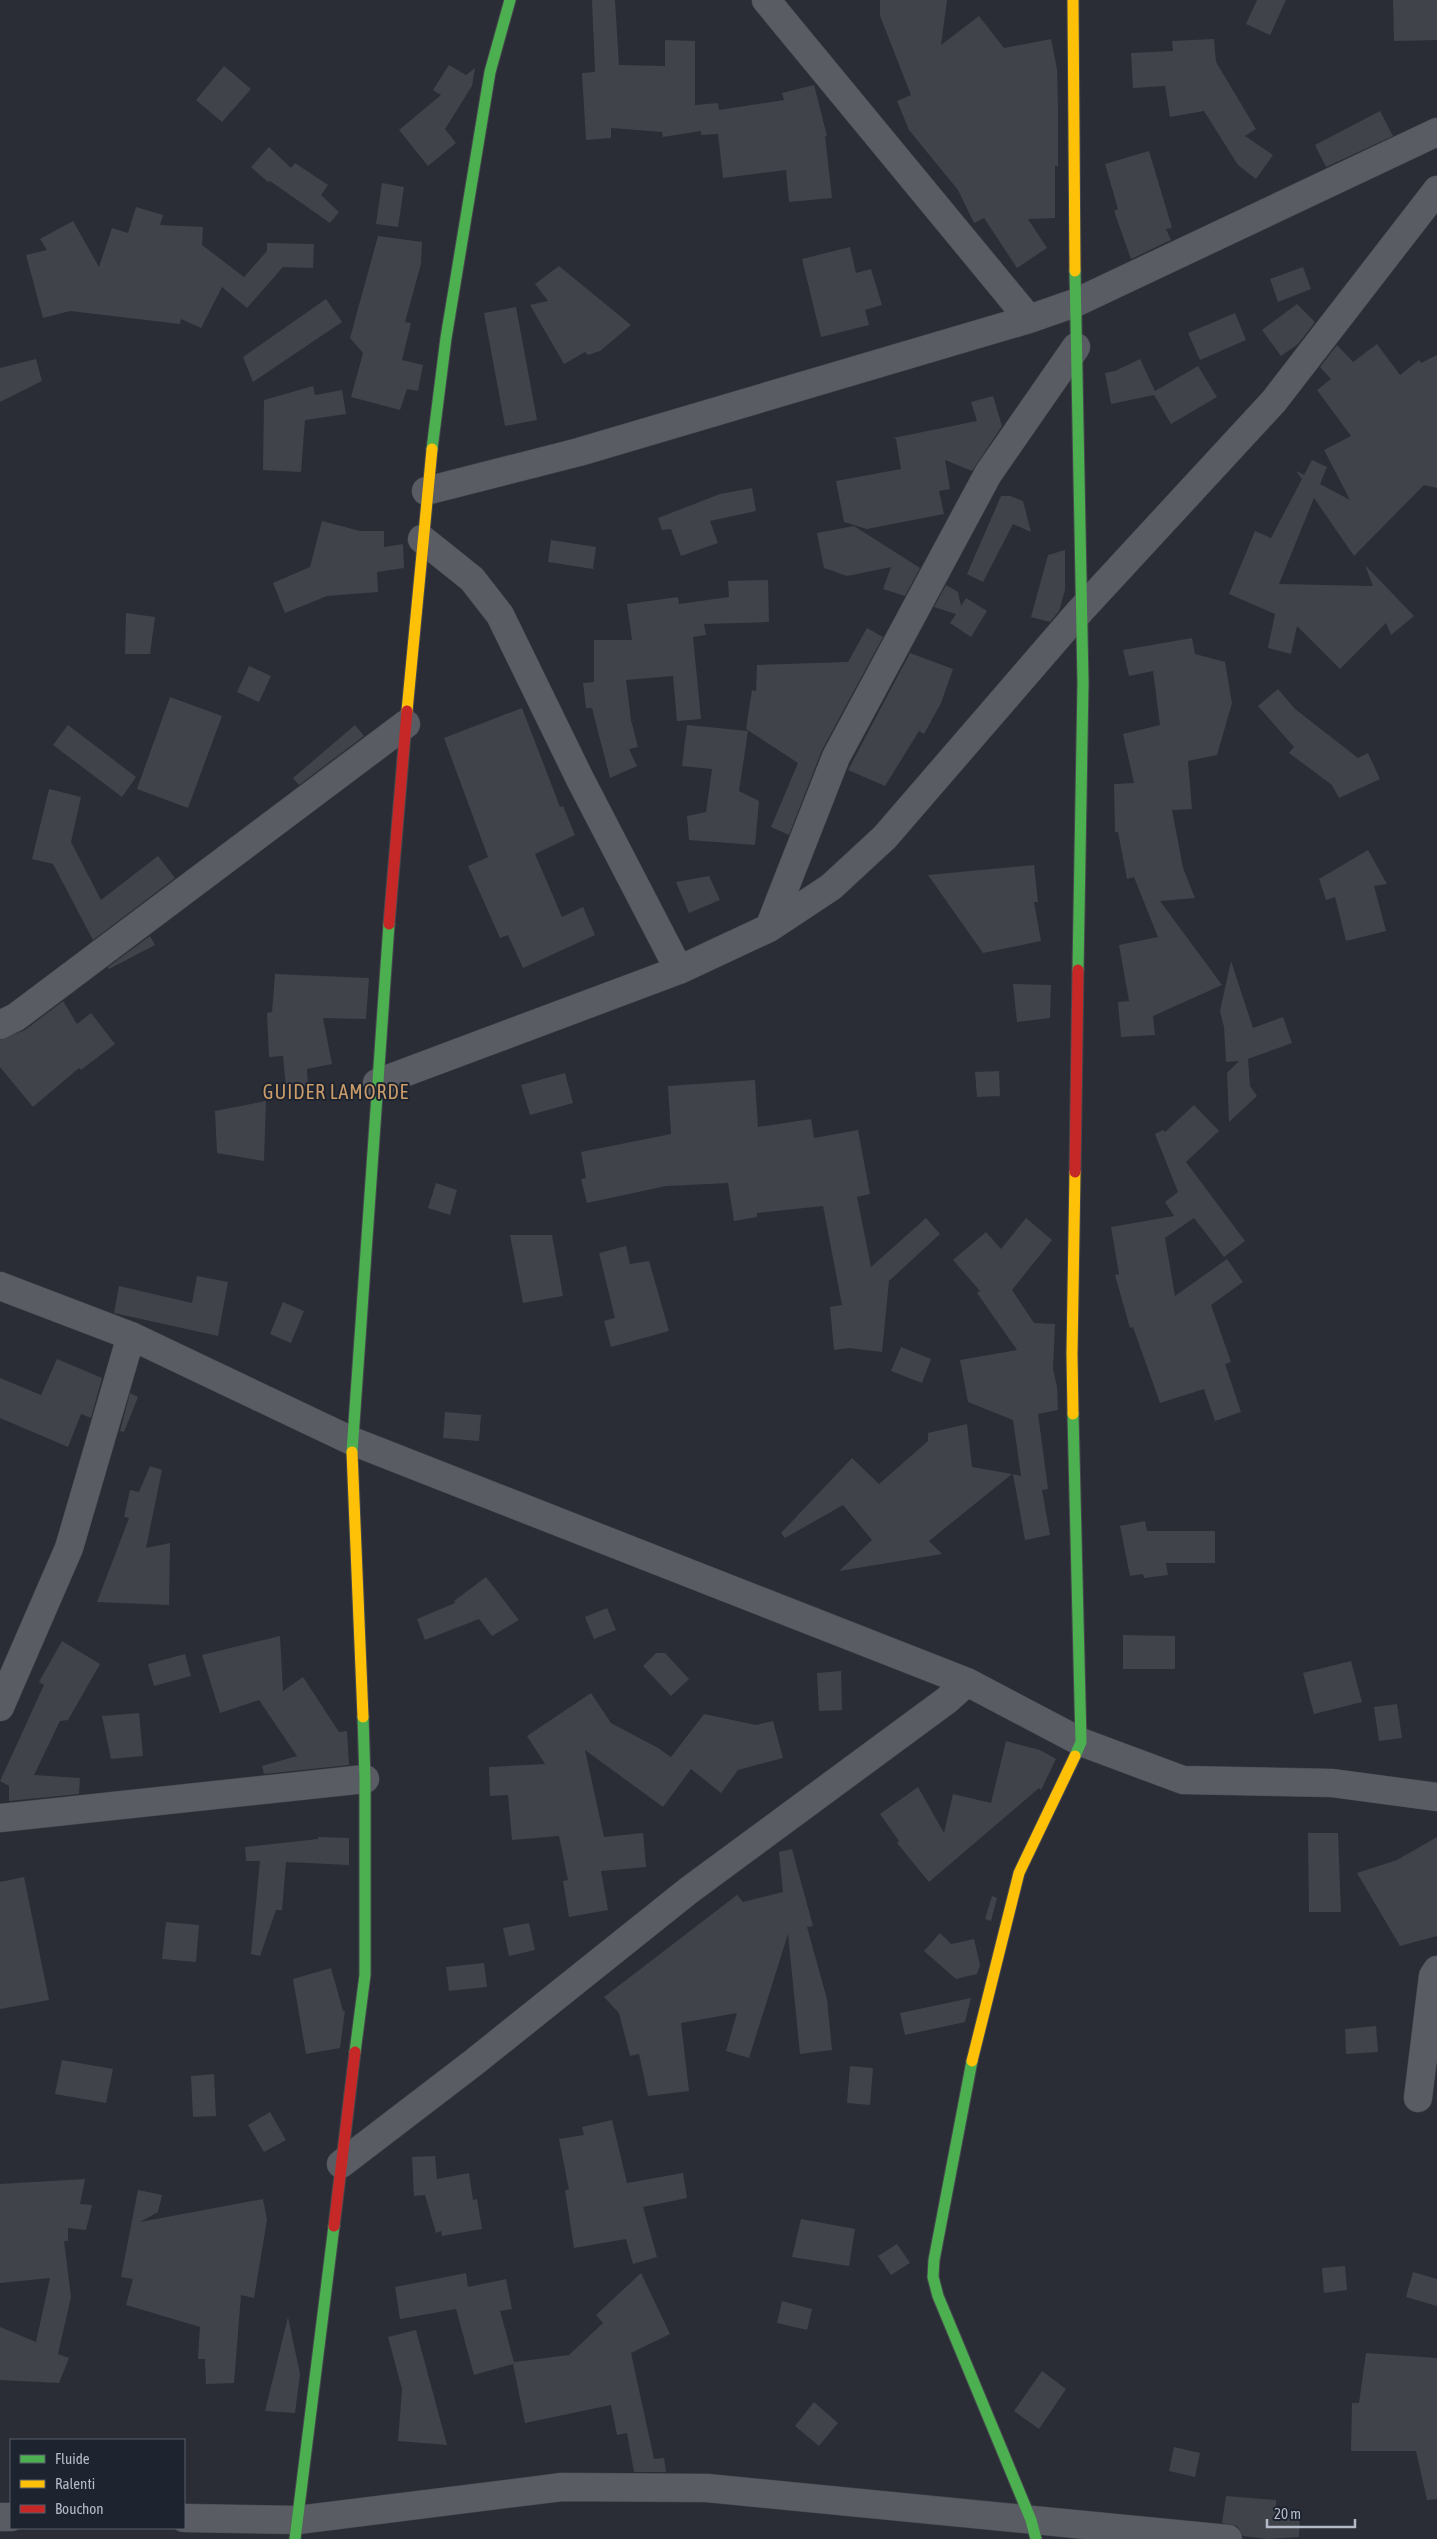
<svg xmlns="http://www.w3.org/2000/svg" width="1437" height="2539" font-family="'Asap Condensed',sans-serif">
<rect width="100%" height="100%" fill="#2a2d35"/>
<path fill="#40434a" d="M 592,0 L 615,0 L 619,65 L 665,66 L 665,40 L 695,41 L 695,105 L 718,103 L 719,110 L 784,100 L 782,93 L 814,85 L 827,136 L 825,136 L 832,198 L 789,202 L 786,170 L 723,178 L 718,134 L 701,135 L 701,131 L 663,137 L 662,132 L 611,128 L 611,138 L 586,140 L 582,73 L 595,72 Z
M 880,0 L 947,0 L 941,45 L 979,16 L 1004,48 L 1051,39 L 1057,69 L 1058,110 L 1058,166 L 1055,166 L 1055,218 L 1028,219 L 1047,248 L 1017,268 L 984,218 L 974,223 L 958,190 L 909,130 L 897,101 L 911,95 L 880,16 Z
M 1257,0 L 1286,0 L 1270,35 L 1246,24 Z
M 1393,0 L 1437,0 L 1437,40 L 1394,41 Z
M 1214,39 L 1216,62 L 1256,129 L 1245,136 L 1273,155 L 1256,179 L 1238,165 L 1204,111 L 1170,117 L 1165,86 L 1133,88 L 1131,53 L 1173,51 L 1172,41 Z
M 449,65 L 466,75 L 475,68 L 472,86 L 445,129 L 456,143 L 428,166 L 399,130 L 441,95 L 433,90 Z
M 224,66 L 251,89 L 222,122 L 196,100 Z
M 1380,111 L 1393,136 L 1326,167 L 1315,145 Z
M 269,147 L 291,168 L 295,163 L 328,185 L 321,195 L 339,212 L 330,223 L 270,181 L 268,182 L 251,167 Z
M 1149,151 L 1172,228 L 1166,229 L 1171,240 L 1131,259 L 1114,211 L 1118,209 L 1105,164 Z
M 382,183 L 404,187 L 398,227 L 376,224 Z
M 136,207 L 163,215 L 160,225 L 203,227 L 202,245 L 244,277 L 267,251 L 267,243 L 314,244 L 313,268 L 283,267 L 247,308 L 222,287 L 201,328 L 181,319 L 180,324 L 70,311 L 43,318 L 26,255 L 47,250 L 40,239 L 73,221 L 99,267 L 112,228 L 128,233 Z
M 378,236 L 422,242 L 421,264 L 405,322 L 411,323 L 402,360 L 423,365 L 418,391 L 407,389 L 400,410 L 351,397 L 363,353 L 350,338 Z
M 850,247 L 856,273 L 871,269 L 882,305 L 865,310 L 869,325 L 821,337 L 802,259 Z
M 559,266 L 631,325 L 600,351 L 588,355 L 585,352 L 564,364 L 530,305 L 548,301 L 535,284 Z
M 1303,267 L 1311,289 L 1278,302 L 1270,279 Z
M 326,299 L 342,322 L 253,382 L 243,357 Z
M 1297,304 L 1315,322 L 1298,344 L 1281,356 L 1262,330 Z
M 516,307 L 537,420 L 505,426 L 484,313 Z
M 1235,313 L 1246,340 L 1200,360 L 1188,333 Z
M 1377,344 L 1400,375 L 1419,360 L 1421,363 L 1437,355 L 1437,488 L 1424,485 L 1354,556 L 1314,498 L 1279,584 L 1373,586 L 1365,565 L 1414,616 L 1391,635 L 1386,623 L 1340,669 L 1297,626 L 1291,654 L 1268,648 L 1275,614 L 1229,594 L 1255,531 L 1271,538 L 1302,479 L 1296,471 L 1304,475 L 1312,460 L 1327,467 L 1320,484 L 1350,500 L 1324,450 L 1351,436 L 1317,390 L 1331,379 L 1320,367 L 1337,345 L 1353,362 Z
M 36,359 L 42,381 L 0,402 L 0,368 Z
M 1140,359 L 1155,391 L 1198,366 L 1217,397 L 1171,424 L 1154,395 L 1111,404 L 1105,373 L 1115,371 Z
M 313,386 L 315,395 L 342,390 L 346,414 L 305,420 L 301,472 L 263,470 L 264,400 Z
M 993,396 L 1002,426 L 972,471 L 945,460 L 950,489 L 939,491 L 944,514 L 867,529 L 844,522 L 836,481 L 901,469 L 896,439 L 893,438 L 977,421 L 971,402 Z
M 752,488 L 756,511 L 710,521 L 718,543 L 681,556 L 671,529 L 662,530 L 658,518 L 720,494 Z
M 1001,496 L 1010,496 L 1023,501 L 1031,532 L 1013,524 L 983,582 L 967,574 Z
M 322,521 L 360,531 L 384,531 L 384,547 L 403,544 L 404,568 L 377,572 L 378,592 L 327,596 L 285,613 L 273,583 L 310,567 Z
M 854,526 L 920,568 L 905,596 L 883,589 L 891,567 L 847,576 L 824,568 L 817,533 Z
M 551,540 L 596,547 L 593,569 L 548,562 Z
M 1065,550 L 1065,590 L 1059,611 L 1050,622 L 1031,617 L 1048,555 Z
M 768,580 L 769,622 L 704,624 L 706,635 L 693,637 L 701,719 L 677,721 L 673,676 L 626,680 L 631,720 L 638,747 L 629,749 L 637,766 L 610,778 L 592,708 L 586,708 L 583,683 L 594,682 L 594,640 L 632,640 L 627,604 L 678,597 L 679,604 L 729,597 L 728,581 Z
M 946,585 L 958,592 L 961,606 L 966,598 L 987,611 L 971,637 L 950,623 L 956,614 L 934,607 Z
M 126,613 L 155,617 L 150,654 L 125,654 Z
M 867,628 L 883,637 L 822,750 L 789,835 L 771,827 L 798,763 L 746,729 L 752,690 L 756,691 L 757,665 L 848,662 Z
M 1192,638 L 1195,654 L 1225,662 L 1232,703 L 1217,755 L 1188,761 L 1192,809 L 1172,810 L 1183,868 L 1195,898 L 1160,901 L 1222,985 L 1153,1016 L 1155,1035 L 1121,1037 L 1118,1002 L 1129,1001 L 1119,945 L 1158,937 L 1134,877 L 1127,879 L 1118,832 L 1115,832 L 1114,784 L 1134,783 L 1123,734 L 1160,725 L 1153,671 L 1129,676 L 1123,650 Z
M 910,653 L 953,669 L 941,703 L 924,734 L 919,731 L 885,786 L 848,770 Z
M 249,666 L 271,676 L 259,702 L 237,692 Z
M 1278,689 L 1295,709 L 1358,758 L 1368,753 L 1380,779 L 1339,798 L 1332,785 L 1289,753 L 1294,747 L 1258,706 Z
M 170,697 L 222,716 L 188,808 L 137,789 Z
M 522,708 L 560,807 L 563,806 L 575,835 L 535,854 L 562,917 L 583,907 L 595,935 L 523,968 L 508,935 L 500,938 L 468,866 L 488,857 L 444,738 Z
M 68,725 L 136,777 L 122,797 L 53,745 Z
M 355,725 L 364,736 L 299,785 L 293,778 Z
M 687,725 L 748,731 L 739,791 L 759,801 L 755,845 L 689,840 L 687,816 L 706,812 L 712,769 L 682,766 Z
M 49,789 L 81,797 L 71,842 L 101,900 L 158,856 L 175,878 L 93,940 L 53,864 L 32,859 Z
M 1368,850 L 1387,884 L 1374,886 L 1386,931 L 1346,941 L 1335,897 L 1326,900 L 1319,879 Z
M 1034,865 L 1038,902 L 1034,902 L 1041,941 L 983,953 L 928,875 Z
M 709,876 L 720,900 L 689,913 L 676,882 Z
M 150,936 L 155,945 L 109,969 L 108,967 Z
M 1231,961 L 1253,1028 L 1283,1017 L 1292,1043 L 1248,1059 L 1250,1086 L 1257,1096 L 1229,1122 L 1227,1073 L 1239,1061 L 1226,1062 L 1224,1027 L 1220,1011 Z
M 275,974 L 369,978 L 366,1019 L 323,1018 L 332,1064 L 307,1069 L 308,1086 L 286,1087 L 283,1056 L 269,1057 L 267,1013 L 272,1012 Z
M 1013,984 L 1051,985 L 1050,1018 L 1017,1022 Z
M 63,1001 L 77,1024 L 91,1013 L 115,1044 L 81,1070 L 79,1068 L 33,1107 L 0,1067 L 0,1040 L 25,1030 Z
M 999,1071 L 1000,1096 L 977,1097 L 975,1072 Z
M 565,1073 L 573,1103 L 530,1115 L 521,1085 Z
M 755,1080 L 758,1127 L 811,1119 L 814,1138 L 858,1130 L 870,1194 L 857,1197 L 871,1267 L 926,1218 L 940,1234 L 889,1281 L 882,1352 L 849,1348 L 834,1350 L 830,1307 L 842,1305 L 823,1206 L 757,1213 L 757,1217 L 734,1221 L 728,1183 L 666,1186 L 587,1203 L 581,1179 L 586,1178 L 581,1152 L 671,1134 L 668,1086 Z
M 266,1101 L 264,1161 L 217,1153 L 215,1111 Z
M 1194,1105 L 1219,1131 L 1186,1162 L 1245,1241 L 1224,1257 L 1194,1218 L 1165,1238 L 1175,1296 L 1227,1259 L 1243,1282 L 1211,1305 L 1231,1362 L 1225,1364 L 1241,1412 L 1215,1421 L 1204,1389 L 1160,1403 L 1133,1327 L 1130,1328 L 1115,1275 L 1119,1274 L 1111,1227 L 1174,1216 L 1165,1202 L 1178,1192 L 1155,1134 L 1163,1130 L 1165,1132 Z
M 436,1183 L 457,1190 L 450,1215 L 428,1208 Z
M 1026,1218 L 1052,1240 L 1012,1290 L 1034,1323 L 1055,1324 L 1053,1369 L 1057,1387 L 1058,1410 L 1038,1414 L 1048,1489 L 1042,1490 L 1050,1535 L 1025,1540 L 1013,1474 L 1021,1476 L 1013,1420 L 968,1402 L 960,1360 L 1017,1350 L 977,1293 L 980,1291 L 953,1260 L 986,1232 L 1001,1249 Z
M 510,1235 L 552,1235 L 563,1296 L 523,1303 Z
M 626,1246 L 630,1264 L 649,1261 L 669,1331 L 611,1347 L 604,1321 L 615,1318 L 599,1253 Z
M 197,1276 L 228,1282 L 218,1336 L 114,1313 L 119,1286 L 192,1303 Z
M 283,1302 L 304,1311 L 291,1343 L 270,1334 Z
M 901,1347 L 931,1359 L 922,1383 L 891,1371 Z
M 57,1359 L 102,1378 L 91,1418 L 81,1414 L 68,1447 L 0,1418 L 0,1378 L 41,1395 Z
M 130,1393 L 138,1397 L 124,1432 L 120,1431 Z
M 445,1412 L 481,1415 L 479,1441 L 443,1438 Z
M 967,1424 L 972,1467 L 1012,1474 L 929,1541 L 942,1554 L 839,1571 L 872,1540 L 843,1505 L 785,1538 L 781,1533 L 852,1458 L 879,1484 L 928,1441 L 928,1433 Z
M 150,1466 L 162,1470 L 146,1548 L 170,1543 L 169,1605 L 97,1602 L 129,1518 L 124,1517 L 130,1490 L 139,1492 Z
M 1145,1521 L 1147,1531 L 1215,1531 L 1215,1563 L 1166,1563 L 1168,1575 L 1144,1578 L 1143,1574 L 1130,1576 L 1120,1526 Z
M 486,1577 L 519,1620 L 492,1636 L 479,1619 L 425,1640 L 417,1619 L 455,1603 L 454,1601 Z
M 607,1608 L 616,1630 L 594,1639 L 585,1617 Z
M 1123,1635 L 1175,1636 L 1175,1669 L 1123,1669 Z
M 280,1636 L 283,1691 L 303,1677 L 339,1732 L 347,1731 L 349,1765 L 264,1774 L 262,1766 L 297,1756 L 259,1700 L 220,1713 L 202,1655 Z
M 62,1641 L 100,1664 L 68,1720 L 60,1721 L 34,1775 L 80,1778 L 79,1794 L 9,1801 L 9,1786 L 0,1781 L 44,1685 L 39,1682 Z
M 656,1653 L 665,1653 L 689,1679 L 671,1696 L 643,1666 Z
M 185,1654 L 191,1676 L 154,1686 L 148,1664 Z
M 1351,1661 L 1362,1702 L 1314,1714 L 1303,1673 Z
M 841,1671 L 842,1710 L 819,1711 L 817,1673 Z
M 591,1693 L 611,1723 L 658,1748 L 671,1757 L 704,1714 L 756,1725 L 773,1721 L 783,1758 L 738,1770 L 721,1793 L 691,1769 L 663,1807 L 585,1750 L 604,1837 L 643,1833 L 646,1867 L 601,1871 L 608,1910 L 569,1917 L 563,1881 L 568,1880 L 559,1836 L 512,1840 L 508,1795 L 490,1796 L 489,1767 L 545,1764 L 527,1736 Z
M 1397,1704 L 1402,1738 L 1379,1741 L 1374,1707 Z
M 139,1713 L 143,1756 L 111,1759 L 102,1716 Z
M 1006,1741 L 1040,1750 L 1056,1759 L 1041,1790 L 1039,1788 L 929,1882 L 897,1843 L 899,1841 L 880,1814 L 918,1787 L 944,1833 L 953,1794 L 991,1803 Z
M 1308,1833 L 1338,1833 L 1341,1912 L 1309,1912 Z
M 318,1837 L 349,1838 L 349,1865 L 286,1862 L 282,1910 L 276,1910 L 260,1956 L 251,1954 L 260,1861 L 246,1861 L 245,1847 L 318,1839 Z
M 1437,1837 L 1437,1936 L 1400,1946 L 1357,1873 L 1397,1860 Z
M 792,1849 L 813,1926 L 807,1927 L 827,1999 L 832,2050 L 800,2054 L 788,1934 L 749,2058 L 726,2051 L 737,2013 L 681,2023 L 689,2091 L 648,2096 L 639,2054 L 630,2056 L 619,2013 L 604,1997 L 737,1895 L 743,1902 L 783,1892 L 779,1852 Z
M 24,1877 L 49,2000 L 0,2009 L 0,1882 Z
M 992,1896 L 997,1898 L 991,1921 L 985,1919 Z
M 166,1922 L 199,1925 L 196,1962 L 162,1959 Z
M 529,1923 L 535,1950 L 509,1956 L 503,1928 Z
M 940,1933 L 951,1944 L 974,1939 L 980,1965 L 977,1974 L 956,1979 L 924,1951 Z
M 484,1963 L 487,1987 L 449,1991 L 446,1967 Z
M 331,1968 L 343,2011 L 345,2011 L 340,2048 L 306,2054 L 293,1979 Z
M 971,1998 L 965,2022 L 905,2035 L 900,2013 Z
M 1376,2026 L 1378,2052 L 1346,2054 L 1345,2029 Z
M 62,2060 L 113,2069 L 106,2103 L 55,2094 Z
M 850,2066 L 873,2068 L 870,2105 L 847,2103 Z
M 214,2074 L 216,2116 L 193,2117 L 191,2076 Z
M 270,2112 L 286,2140 L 264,2152 L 248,2125 Z
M 612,2120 L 627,2183 L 683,2173 L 687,2198 L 643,2207 L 657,2257 L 633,2264 L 626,2239 L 574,2248 L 565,2190 L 569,2190 L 559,2139 L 584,2135 L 582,2127 Z
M 435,2156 L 437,2179 L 469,2173 L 473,2200 L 477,2199 L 482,2229 L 442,2236 L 441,2231 L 436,2233 L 425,2195 L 414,2196 L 412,2157 Z
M 85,2179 L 80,2204 L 92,2205 L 86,2230 L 68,2228 L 68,2241 L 64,2241 L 71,2297 L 58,2354 L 69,2358 L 59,2383 L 0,2380 L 0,2327 L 36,2342 L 50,2278 L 0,2283 L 0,2184 Z
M 138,2190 L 162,2195 L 158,2212 L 140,2222 L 263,2199 L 267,2220 L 254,2298 L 241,2295 L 234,2383 L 206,2384 L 205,2359 L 198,2359 L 200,2327 L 126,2305 L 133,2279 L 121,2277 Z
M 801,2219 L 855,2229 L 849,2266 L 792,2257 Z
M 897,2244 L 910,2263 L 891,2275 L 878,2256 Z
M 1345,2266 L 1347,2290 L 1324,2293 L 1322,2268 Z
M 1413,2272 L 1437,2279 L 1437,2306 L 1406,2297 Z
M 466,2273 L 468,2287 L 506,2279 L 512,2309 L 500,2311 L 514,2362 L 569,2355 L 603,2323 L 596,2315 L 641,2273 L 670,2334 L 631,2353 L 654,2459 L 664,2458 L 666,2472 L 634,2472 L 627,2433 L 617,2435 L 611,2405 L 525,2423 L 513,2364 L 474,2375 L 456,2309 L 400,2319 L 395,2287 Z
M 782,2301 L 812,2309 L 807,2330 L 777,2323 Z
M 288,2317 L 300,2374 L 295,2413 L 265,2411 Z
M 416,2330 L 447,2445 L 398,2441 L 402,2389 L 388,2337 Z
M 1366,2353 L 1437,2358 L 1437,2499 L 1427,2500 L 1416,2451 L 1351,2451 L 1352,2403 L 1359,2403 Z
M 1042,2371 L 1066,2389 L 1039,2429 L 1014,2411 Z
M 814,2402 L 838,2423 L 819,2446 L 795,2426 Z
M 1174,2447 L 1200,2453 L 1195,2477 L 1169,2471 Z
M 1226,2496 L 1276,2500 L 1276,2509 L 1300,2510 L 1299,2537 L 1268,2539 L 1243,2536 L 1237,2526 L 1222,2523 Z"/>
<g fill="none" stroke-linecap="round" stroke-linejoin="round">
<defs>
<path id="street" d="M 766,0 L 1029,319
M 426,491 L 579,452 L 1029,319 L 1075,303 L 1437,132
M 422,539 L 472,579 L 500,615 L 580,779 L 679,970
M 769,928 L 836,757 L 988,474 L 1076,347
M 0,1025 L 16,1017 L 406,724
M 377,1083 L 679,970 L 769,928 L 831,887 L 885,837 L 1081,610 L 1274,401 L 1437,190
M 0,1286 L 131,1336 L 352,1441 L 967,1682 L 1081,1742 L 1183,1780 L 1332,1783 L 1437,1797
M 0,1707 L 69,1548 L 131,1336
M 0,1818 L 365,1779
M 1418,2098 L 1433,1976 L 1437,1970
M 341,2164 L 473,2063 L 688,1891 L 947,1700 L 967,1682
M 0,2517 L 11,2517
M 184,2518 L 298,2520 L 562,2487 L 707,2488 L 1228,2539"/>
<path id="fast" d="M 1075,271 L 1083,683 L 1078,970
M 432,449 L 446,338 L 490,72 L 510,0
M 1073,1414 L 1081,1742 L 1075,1756
M 352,1452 L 389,924
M 355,2052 L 365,1975 L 365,1779 L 363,1717
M 972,2061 L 934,2260 L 933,2277 L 938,2296 L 1031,2520 L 1036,2539
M 295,2539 L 334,2226"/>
<path id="slow" d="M 1073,0 L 1075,271
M 407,711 L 432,449
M 1073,1414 L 1072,1354 L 1075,1172
M 352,1452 L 363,1717
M 972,2061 L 1019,1873 L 1075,1756"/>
<path id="jam" d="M 389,924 L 407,711
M 1075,1172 L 1078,970
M 334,2226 L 355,2052"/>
</defs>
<use href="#street" stroke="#46484e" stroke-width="29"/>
<use href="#fast" stroke="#46484e" stroke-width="13"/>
<use href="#slow" stroke="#46484e" stroke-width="13"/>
<use href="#jam" stroke="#46484e" stroke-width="13"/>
<use href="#street" stroke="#595c63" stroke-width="28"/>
<use href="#fast" stroke="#4caf50" stroke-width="11"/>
<use href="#slow" stroke="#ffc107" stroke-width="11"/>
<use href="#jam" stroke="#c62828" stroke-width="11"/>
</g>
<g text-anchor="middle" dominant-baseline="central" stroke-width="4" stroke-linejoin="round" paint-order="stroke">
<g font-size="20" letter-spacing="1" fill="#cb9c69" stroke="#1d232f">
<text x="336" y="1091">GUIDER LAMORDE</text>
</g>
</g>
<rect x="10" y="2439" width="175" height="90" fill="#1d232f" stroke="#595f6b"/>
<rect x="20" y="2455" width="25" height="8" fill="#4caf50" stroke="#595f6b"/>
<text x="55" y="2464" font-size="15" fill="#b3b9c6">Fluide</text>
<rect x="20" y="2480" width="25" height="8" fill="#ffc107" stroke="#595f6b"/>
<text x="55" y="2489" font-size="15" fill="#b3b9c6">Ralenti</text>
<rect x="20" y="2505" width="25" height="8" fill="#c62828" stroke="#595f6b"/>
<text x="55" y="2514" font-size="15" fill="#b3b9c6">Bouchon</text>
<path d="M1267 2519v8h88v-8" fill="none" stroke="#b3b9c6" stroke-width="2.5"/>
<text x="1274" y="2519" font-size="15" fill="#b3b9c6" stroke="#1d232f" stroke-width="4" paint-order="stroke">20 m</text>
</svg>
